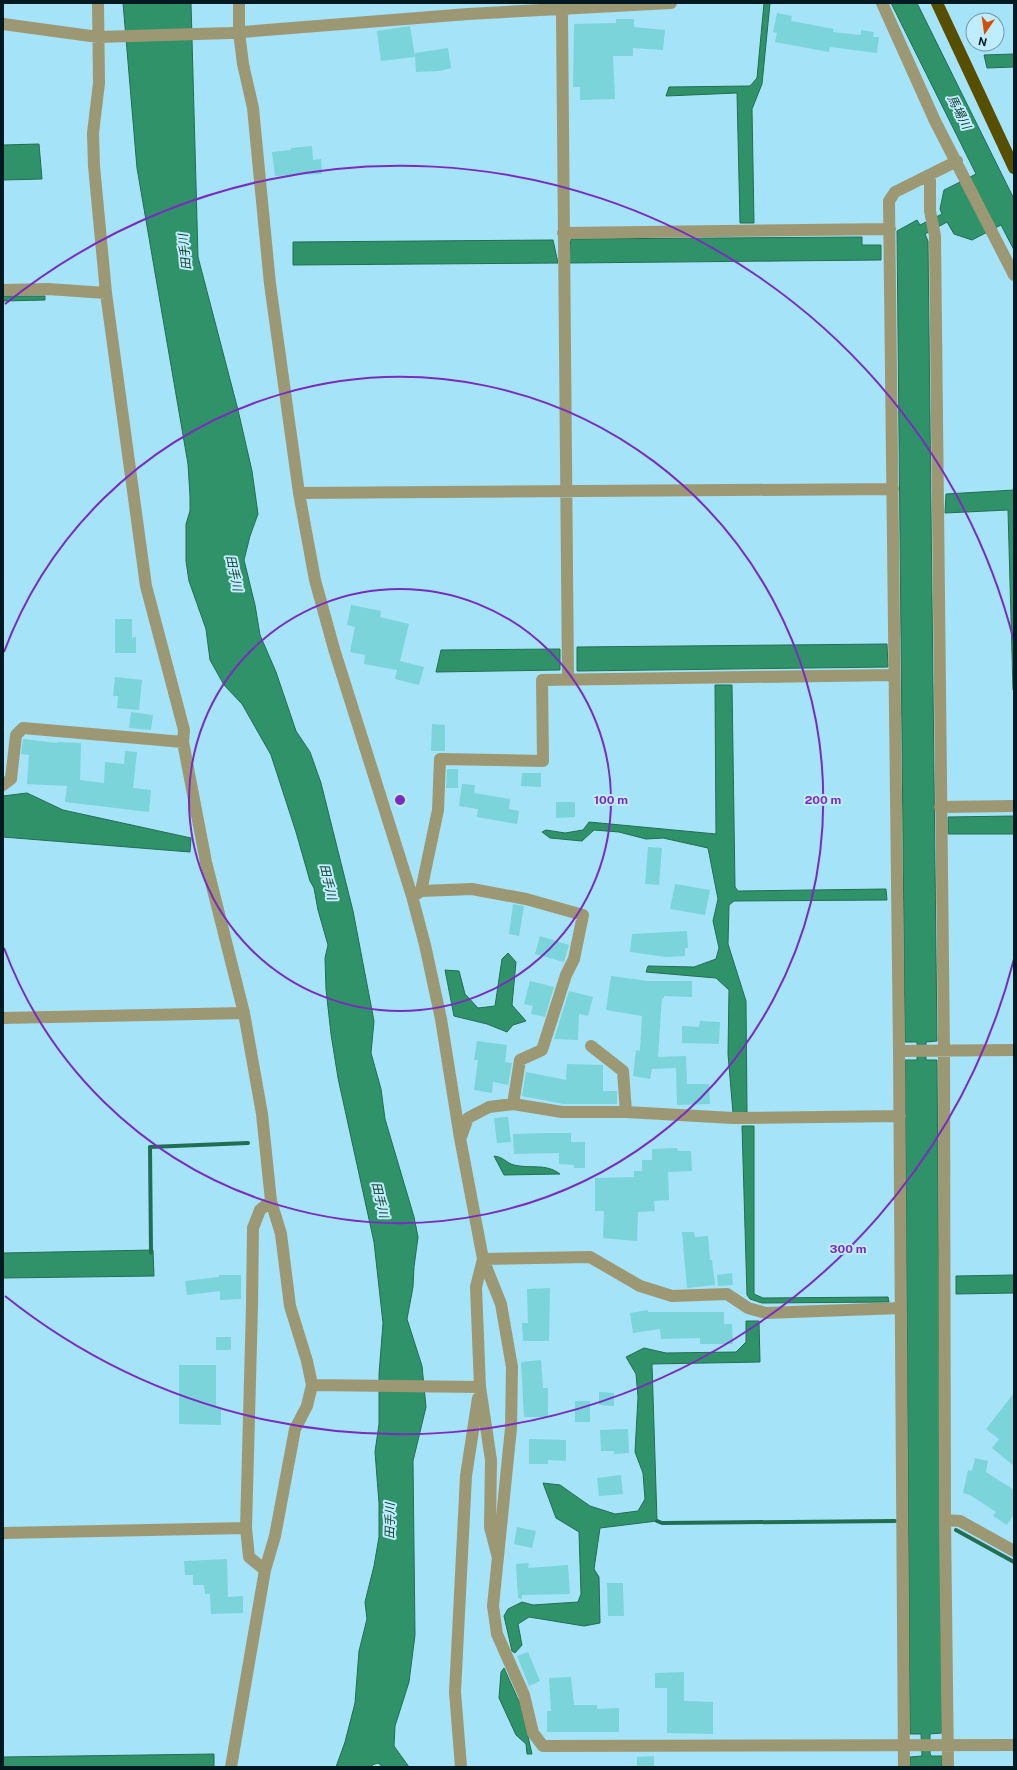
<svg xmlns="http://www.w3.org/2000/svg" width="1017" height="1770" font-family="'Public Sans','Noto Sans JP',sans-serif">
<rect width="100%" height="100%" fill="#a5e3f8"/>
<path fill="#309269" stroke="#226e53" d="M 123,3 L 191,3 L 198,257 L 238,410 L 252,471 L 258,514 L 250,536 L 244,560 L 255,605 L 260,635 L 276,672 L 296,731 L 310,752 L 321,783 L 353,911 L 374,1021 L 371,1053 L 381,1089 L 385,1119 L 414,1217 L 418,1237 L 414,1267 L 413,1287 L 407,1319 L 422,1366 L 426,1407 L 413,1461 L 415,1635 L 409,1682 L 395,1726 L 394,1746 L 409,1767 L 383,1767 L 378,1763 L 372,1765 L 372,1767 L 336,1767 L 345,1742 L 355,1703 L 359,1651 L 367,1619 L 365,1602 L 374,1566 L 379,1537 L 379,1503 L 375,1452 L 379,1424 L 379,1374 L 383,1323 L 374,1242 L 338,1078 L 331,1034 L 326,989 L 325,958 L 328,945 L 318,910 L 314,888 L 310,881 L 296,832 L 271,755 L 242,704 L 224,685 L 210,660 L 206,629 L 189,581 L 186,561 L 186,524 L 190,511 L 190,496 L 188,464 L 137,168 Z
M 764,3 L 770,3 L 762,84 L 752,109 L 754,223 L 740,223 L 737,93 L 666,96 L 669,87 L 750,86 L 757,78 Z
M 891,3 L 917,3 L 1014,199 L 1014,250 L 1001,225 L 972,240 L 954,234 L 947,222 L 925,234 L 928,241 L 937,1041 L 926,1042 L 926,1060 L 937,1060 L 942,1733 L 930,1734 L 930,1753 L 931,1756 L 942,1756 L 942,1767 L 910,1767 L 910,1757 L 922,1756 L 921,1734 L 910,1734 L 905,1060 L 917,1060 L 917,1042 L 905,1042 L 897,231 L 917,220 L 920,225 L 942,214 L 940,209 L 944,190 L 976,174 Z
M 1014,54 L 1014,67 L 987,68 L 984,55 Z
M 39,144 L 42,179 L 3,180 L 3,145 Z
M 862,237 L 862,245 L 881,245 L 881,260 L 568,263 L 571,239 Z
M 553,240 L 558,263 L 293,265 L 293,242 Z
M 3,296 L 45,296 L 45,300 L 3,301 Z
M 1014,490 L 1014,690 L 1013,690 L 1008,510 L 945,513 L 946,494 Z
M 887,644 L 888,667 L 577,671 L 577,647 Z
M 560,649 L 560,670 L 436,672 L 441,650 Z
M 715,685 L 732,685 L 735,887 L 738,891 L 886,889 L 887,900 L 734,901 L 729,905 L 728,944 L 746,1001 L 747,1112 L 733,1113 L 728,1054 L 729,990 L 716,978 L 646,972 L 648,966 L 694,967 L 716,959 L 719,948 L 713,921 L 718,899 L 708,848 L 663,838 L 646,839 L 619,832 L 594,830 L 582,841 L 550,838 L 542,832 L 546,830 L 565,833 L 583,830 L 589,822 L 716,834 Z
M 27,793 L 63,810 L 191,838 L 190,852 L 3,837 L 3,796 Z
M 1014,816 L 1014,834 L 948,834 L 948,817 Z
M 508,953 L 516,962 L 512,1005 L 526,1021 L 513,1025 L 507,1032 L 487,1024 L 454,1016 L 445,970 L 459,971 L 465,994 L 478,1008 L 495,1006 L 502,959 Z
M 742,1126 L 754,1126 L 754,1294 L 763,1298 L 888,1297 L 889,1302 L 762,1303 L 750,1299 L 747,1295 Z
M 494,1156 C 504,1157 506,1163 514,1165 C 530,1169 546,1163 560,1174 L 504,1175 Z
M 153,1250 L 154,1276 L 3,1278 L 3,1253 Z
M 1014,1275 L 1014,1293 L 956,1294 L 956,1276 Z
M 746,1321 L 759,1321 L 760,1362 L 652,1364 L 657,1521 L 600,1528 L 594,1569 L 599,1577 L 600,1623 L 584,1626 L 529,1617 L 518,1624 L 522,1645 L 515,1653 L 512,1651 L 504,1616 L 508,1609 L 522,1602 L 533,1605 L 578,1602 L 581,1594 L 579,1532 L 556,1518 L 543,1483 L 560,1485 L 590,1506 L 615,1514 L 638,1511 L 645,1499 L 643,1473 L 635,1452 L 638,1397 L 636,1374 L 626,1357 L 644,1348 L 666,1353 L 736,1352 L 746,1342 Z
M 504,1668 L 521,1706 L 532,1754 L 527,1754 L 526,1744 L 516,1735 L 499,1698 L 501,1672 Z
M 214,1754 L 214,1767 L 3,1767 L 3,1757 Z"/>
<g fill="none" stroke-linecap="round" stroke-linejoin="round">
<path stroke="#226e53" stroke-width="4" d="M 151,1253 L 150,1147 L 248,1143
M 657,1521 L 662,1523 L 895,1521
M 956,1530 L 1014,1562"/>
</g>
<path fill="#7ad4da" d="M 777,13 L 792,16 L 791,21 L 834,29 L 833,32 L 861,35 L 861,30 L 874,32 L 873,37 L 879,37 L 877,53 L 830,47 L 829,52 L 775,42 L 777,33 L 773,32 Z
M 616,19 L 634,19 L 634,27 L 665,30 L 663,50 L 633,48 L 633,56 L 613,56 L 615,99 L 580,100 L 580,87 L 573,87 L 574,24 L 616,23 Z
M 410,26 L 415,57 L 381,61 L 377,31 Z
M 448,48 L 451,68 L 440,71 L 416,72 L 415,53 Z
M 312,146 L 313,160 L 321,159 L 322,174 L 275,176 L 272,152 L 291,150 L 291,148 Z
M 351,605 L 381,611 L 380,617 L 409,624 L 400,661 L 424,667 L 419,685 L 395,679 L 397,670 L 364,664 L 365,655 L 350,652 L 355,627 L 347,625 Z
M 115,619 L 132,619 L 132,638 L 136,637 L 136,653 L 115,653 Z
M 115,677 L 142,680 L 139,710 L 117,708 L 118,696 L 113,696 Z
M 131,712 L 153,715 L 151,730 L 129,728 Z
M 432,724 L 445,725 L 445,751 L 431,751 Z
M 23,739 L 57,743 L 57,742 L 81,743 L 80,780 L 104,783 L 105,762 L 124,764 L 125,751 L 137,752 L 133,788 L 151,790 L 149,812 L 65,802 L 67,786 L 27,784 L 29,755 L 21,754 Z
M 447,769 L 458,769 L 458,788 L 446,788 Z
M 522,773 L 541,773 L 541,787 L 521,786 Z
M 462,784 L 475,785 L 474,793 L 510,799 L 509,809 L 519,811 L 517,824 L 477,817 L 478,809 L 459,806 Z
M 556,802 L 575,802 L 575,817 L 556,818 Z
M 648,847 L 662,848 L 659,885 L 645,884 Z
M 675,884 L 710,890 L 705,915 L 670,909 Z
M 513,904 L 524,906 L 519,936 L 509,934 Z
M 687,931 L 688,948 L 685,948 L 685,956 L 666,957 L 630,952 L 632,934 Z
M 540,936 L 569,945 L 564,962 L 535,954 Z
M 611,976 L 648,981 L 692,981 L 692,997 L 664,996 L 664,998 L 662,998 L 658,1057 L 686,1056 L 687,1084 L 709,1084 L 710,1104 L 677,1105 L 676,1068 L 652,1069 L 650,1079 L 633,1076 L 636,1050 L 640,1051 L 642,1016 L 606,1010 Z
M 530,981 L 554,987 L 545,1017 L 531,1014 L 533,1006 L 524,1004 Z
M 569,991 L 593,997 L 588,1016 L 579,1014 L 578,1040 L 554,1039 Z
M 700,1021 L 720,1022 L 719,1044 L 682,1043 L 682,1026 L 699,1027 Z
M 477,1041 L 507,1045 L 505,1062 L 512,1063 L 508,1085 L 493,1082 L 492,1093 L 474,1090 L 478,1060 L 474,1060 Z
M 567,1064 L 603,1065 L 603,1091 L 617,1091 L 617,1104 L 564,1104 L 522,1096 L 526,1072 L 566,1080 Z
M 508,1117 L 511,1142 L 497,1143 L 494,1118 Z
M 546,1133 L 571,1133 L 571,1142 L 585,1142 L 585,1168 L 574,1168 L 574,1165 L 559,1164 L 559,1153 L 514,1154 L 513,1134 Z
M 677,1148 L 678,1151 L 691,1151 L 692,1171 L 668,1172 L 669,1200 L 654,1201 L 655,1211 L 638,1212 L 637,1241 L 603,1238 L 604,1211 L 595,1211 L 595,1178 L 634,1177 L 634,1171 L 642,1171 L 642,1160 L 652,1160 L 652,1149 Z
M 682,1232 L 694,1232 L 695,1237 L 708,1236 L 710,1260 L 712,1260 L 715,1285 L 687,1288 Z
M 732,1273 L 733,1285 L 718,1286 L 717,1275 Z
M 219,1275 L 241,1275 L 241,1299 L 220,1300 L 220,1291 L 187,1295 L 185,1281 L 219,1277 Z
M 550,1288 L 549,1341 L 523,1341 L 522,1323 L 528,1323 L 527,1289 Z
M 648,1310 L 648,1312 L 724,1312 L 724,1324 L 732,1324 L 733,1344 L 700,1344 L 700,1338 L 661,1339 L 660,1329 L 633,1333 L 630,1313 Z
M 216,1337 L 231,1337 L 231,1350 L 216,1350 Z
M 541,1360 L 543,1388 L 548,1388 L 548,1417 L 524,1417 L 521,1362 Z
M 179,1365 L 216,1365 L 216,1408 L 221,1408 L 221,1425 L 179,1424 Z
M 599,1392 L 614,1393 L 614,1406 L 599,1405 Z
M 1014,1393 L 1014,1466 L 992,1448 L 999,1439 L 986,1429 Z
M 575,1401 L 590,1401 L 590,1422 L 575,1422 Z
M 628,1429 L 629,1453 L 614,1454 L 614,1451 L 601,1451 L 600,1430 Z
M 529,1439 L 566,1440 L 566,1461 L 548,1460 L 548,1464 L 529,1464 Z
M 975,1458 L 988,1461 L 986,1472 L 1014,1490 L 1014,1514 L 1007,1525 L 993,1516 L 996,1512 L 970,1495 L 963,1493 L 968,1470 L 972,1471 Z
M 621,1475 L 623,1494 L 599,1496 L 597,1478 Z
M 517,1527 L 536,1531 L 532,1548 L 514,1544 Z
M 227,1559 L 228,1597 L 243,1596 L 243,1613 L 211,1614 L 210,1594 L 205,1594 L 204,1585 L 193,1585 L 193,1575 L 185,1575 L 184,1561 Z
M 529,1563 L 528,1568 L 568,1565 L 570,1594 L 522,1595 L 522,1599 L 518,1598 L 516,1564 Z
M 607,1583 L 623,1583 L 624,1616 L 608,1616 Z
M 528,1652 L 540,1681 L 529,1686 L 517,1656 Z
M 684,1672 L 684,1701 L 713,1702 L 713,1734 L 667,1733 L 667,1688 L 655,1688 L 655,1673 Z
M 571,1677 L 574,1705 L 597,1705 L 597,1709 L 619,1708 L 619,1732 L 547,1732 L 547,1711 L 551,1711 L 549,1678 Z
M 654,1756 L 654,1767 L 637,1767 L 637,1757 Z"/>
<g fill="none" stroke-linecap="round" stroke-linejoin="round">
<path stroke="#9c9874" stroke-width="12" d="M 98,3 L 99,83 L 93,133 L 94,166 L 106,293 L 146,586 L 184,730 L 183,742 L 206,862 L 244,1013 L 262,1114 L 271,1201 L 281,1234 L 290,1306 L 307,1361 L 312,1385 L 307,1406 L 295,1429 L 275,1536 L 265,1570 L 231,1767
M 239,3 L 239,32 L 243,64 L 253,108 L 270,284 L 299,493 L 315,580 L 334,649 L 412,896 L 425,945 L 441,1019 L 460,1138 L 483,1259 L 476,1287 L 480,1387 L 491,1460 L 490,1527 L 498,1558
M 565,3 L 562,16 L 568,679
M 882,3 L 935,121 L 1014,275
M 3,24 L 98,37 L 230,33 L 468,14 L 671,3
M 930,176 L 930,211 L 935,236 L 944,1051 L 945,1520 L 948,1767
M 563,233 L 890,229
M 3,290 L 48,289 L 106,293
M 299,493 L 893,489
M 3,785 L 11,779 L 16,735 L 23,728 L 183,742
M 940,807 L 1014,806
M 421,891 L 438,810 L 440,759 L 543,761 L 542,680 L 894,675
M 415,895 L 421,891 L 472,889 L 526,899 L 583,915 L 574,959 L 566,975 L 542,1050 L 520,1060 L 513,1104
M 3,1018 L 244,1013
M 899,1051 L 1014,1050
M 626,1112 L 733,1118 L 900,1116
M 461,1137 L 468,1118 L 489,1107 L 513,1104 L 562,1112 L 626,1112 L 623,1071 L 591,1046
M 901,1308 L 766,1313 L 748,1308 L 727,1294 L 672,1296 L 640,1286 L 590,1257 L 483,1259 L 501,1304 L 512,1367 L 511,1428 L 493,1606 L 497,1634 L 524,1695 L 533,1733 L 543,1746 L 1014,1745
M 312,1385 L 480,1387
M 945,1520 L 960,1521 L 1014,1551
M 3,1533 L 246,1528
M 265,1570 L 249,1557 L 246,1528 L 252,1306 L 253,1228 L 260,1210 L 271,1201
M 461,1767 L 455,1692 L 466,1476 L 478,1398
M 904,1767 L 899,1051 L 889,201 L 895,192 L 957,161"/>
<path stroke="#574e00" stroke-width="12" d="M 937,3 L 1014,168"/>
</g>
<g fill="none" stroke="#7b2cbf" stroke-width="2">
<circle cx="400" cy="800" r="211"/>
<path d="M4 652A423 423 0 1 1 4 948"/>
<path d="M1014 959A634 634 0 0 1 5 1296M5 304A634 634 0 0 1 1014 641"/>
</g>
<g text-anchor="middle" dominant-baseline="central" stroke-width="4" stroke-linejoin="round" paint-order="stroke">
<g font-size="12" font-style="italic" fill="#0d3725" stroke="#c0edfe">
<text transform="translate(959 112) rotate(63)">馬場川</text>
<text transform="translate(185 252) rotate(-96)">田手川</text>
<text transform="translate(234 573) rotate(78)">田手川</text>
<text transform="translate(328 882) rotate(77)">田手川</text>
<text transform="translate(380 1200) rotate(77)">田手川</text>
<text transform="translate(390 1521) rotate(-89)">田手川</text>
</g>
</g>
<circle cx="400" cy="800" r="6" fill="#7b2cbf" stroke="#c0edfe" stroke-width="2"/>
<g font-size="12" text-anchor="middle" font-weight="bold" fill="#7b2cbf" stroke="#c0edfe" stroke-width="4" stroke-linejoin="round" paint-order="stroke">
<text x="611" y="804">100 m</text>
<text x="823" y="804">200 m</text>
<text x="848" y="1253">300 m</text>
</g>
<rect width="1017" height="1770" fill="none" stroke="#011921" stroke-width="8"/>
<g transform="translate(985 32) rotate(193)"><circle r="19" fill="#c0edfe" stroke="#7498a6"/>
<path d="M0-3L7 15L0 10L-7 15Z" fill="#d34f03"/>
<text y="-6" font-size="11" font-weight="bold" text-anchor="middle" fill="#011921">N</text>
</g>
</svg>
